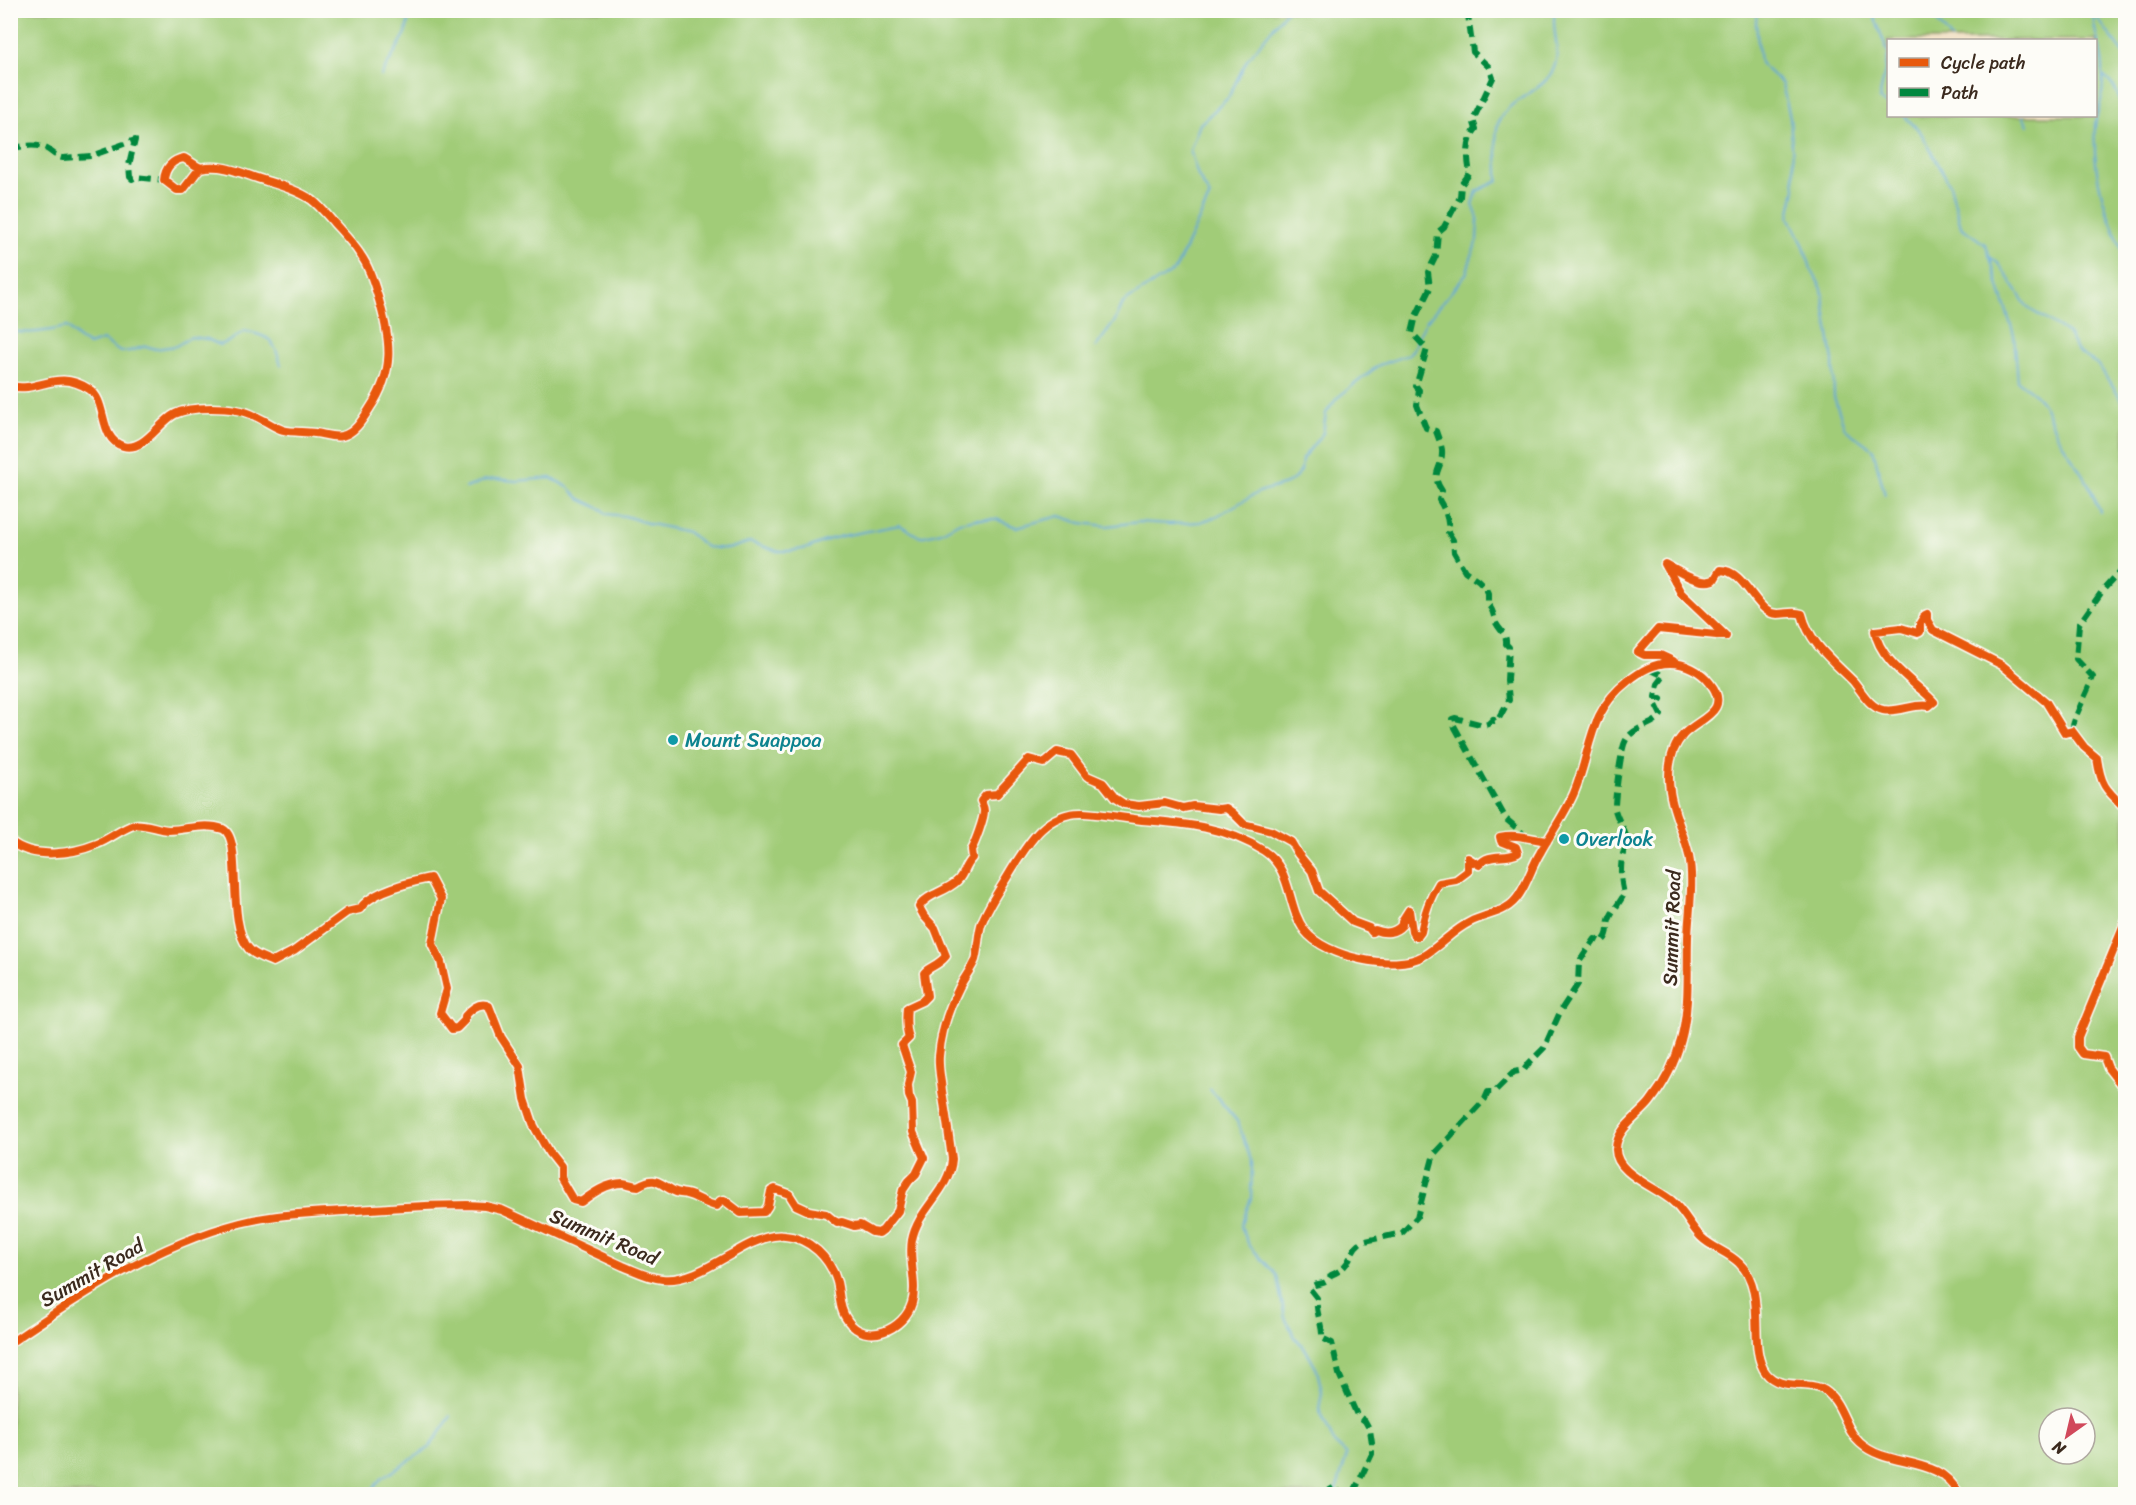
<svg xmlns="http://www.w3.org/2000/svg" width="2136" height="1505" font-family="Sriracha,sans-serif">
<rect width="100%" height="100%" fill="#fdfcf7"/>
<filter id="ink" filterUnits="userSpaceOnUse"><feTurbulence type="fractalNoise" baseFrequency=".0167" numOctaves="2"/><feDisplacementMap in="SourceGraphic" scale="12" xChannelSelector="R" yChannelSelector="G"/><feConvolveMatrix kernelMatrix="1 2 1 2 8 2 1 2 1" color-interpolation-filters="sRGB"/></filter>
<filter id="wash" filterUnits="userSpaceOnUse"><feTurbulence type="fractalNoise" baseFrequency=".008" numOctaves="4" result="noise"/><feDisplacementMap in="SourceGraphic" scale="24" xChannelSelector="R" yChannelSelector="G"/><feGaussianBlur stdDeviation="1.35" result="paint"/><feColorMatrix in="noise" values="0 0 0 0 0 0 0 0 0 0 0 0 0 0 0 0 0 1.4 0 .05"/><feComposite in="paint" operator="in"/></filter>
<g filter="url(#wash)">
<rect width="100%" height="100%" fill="#f2e1c5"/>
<path fill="#a1cc78" stroke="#6e7b4b" stroke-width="1.5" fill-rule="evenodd" d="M 10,11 L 2125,11 L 2125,1494 L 11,1494 ZM 1888,40 L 2096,40 L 2096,116 L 1888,116 ZM 2049,1418 L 2085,1418 L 2085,1454 L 2049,1454 Z"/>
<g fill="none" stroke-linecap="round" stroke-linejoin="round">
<path stroke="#61a6d6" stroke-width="2" d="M 1757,10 L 1756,23 L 1760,63 L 1782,84 L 1790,117 L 1795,189 L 1789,217 L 1804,246 L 1811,269 L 1822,289 L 1833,361 L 1834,397 L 1845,429 L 1873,449 L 1885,495
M 1872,10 L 1888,53
M 1928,10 L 1952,40
M 2091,10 L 2126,56
M 2093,13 C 2093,32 2102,48 2103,67 C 2103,76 2103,86 2102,95 C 2101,105 2096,115 2095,126 C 2092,178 2106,213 2126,259
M 1888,56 L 1879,100 L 1888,105
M 381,76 L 406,33 L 410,10
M 2103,76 C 2132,97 2116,129 2126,156
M 1904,116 L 1920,131 L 1950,185 L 1961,227 L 1986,245 L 2014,335 L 2018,381 L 2036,395 L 2046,409 L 2057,435 L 2088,483 L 2100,512
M 2023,116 L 2028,125
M 1989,256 L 1999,264 L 2028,308 L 2068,334 L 2078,352 L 2097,364 L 2126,406
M 10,330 C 27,336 50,330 67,327 L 78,338 L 89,345 L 103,340 L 120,352 L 130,351 L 146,346 L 155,349 L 176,346 L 191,337 L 207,339 L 220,345 L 230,341 L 244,331 C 270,336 274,339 281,365
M 1096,347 L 1115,321 L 1123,303 L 1175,270 L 1210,196 L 1198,176 L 1190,150 L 1200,124 L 1228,98 L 1247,60 L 1287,10
M 466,488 L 486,480 L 497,479 L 516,481 L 551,478 L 568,487 L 580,499 L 603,510 L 606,514 L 625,516 L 650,524 L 688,532 L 706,547 L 728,549 L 750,542 L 777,551 L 791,551 L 808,548 L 830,539 L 847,535 L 900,525 L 920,537 L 941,532 L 959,522 L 976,519 L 996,519 L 1016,527 L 1060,516 L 1081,523 L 1107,526 L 1139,522 L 1170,524 L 1200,522 L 1215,517 L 1259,492 L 1286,484 L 1294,479 L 1301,471 L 1302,459 L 1323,433 L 1326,413 L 1337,398 L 1379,365 L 1408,355 L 1416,346 L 1417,338 L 1426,322 L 1466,274 L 1477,240 L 1478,218 L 1473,205 L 1477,191 L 1498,181 C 1499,164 1493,134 1499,121 C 1510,97 1542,93 1553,70 C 1563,48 1550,32 1555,10
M 1210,1089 L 1237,1121 L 1252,1163 L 1251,1198 L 1241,1226 L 1249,1245 L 1277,1276 L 1285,1318 L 1295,1337 L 1306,1350 L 1317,1370 L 1322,1392 L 1319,1409 L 1334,1443 L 1347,1455 L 1335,1494
M 369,1494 L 381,1479 L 429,1448 L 451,1416"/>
</g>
</g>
<g filter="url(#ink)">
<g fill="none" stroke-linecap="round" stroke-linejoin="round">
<defs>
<path id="street" d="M 184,158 L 200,168 L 183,190 L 177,190 L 164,180 C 165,168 172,160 184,158 Z
M 10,386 C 40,393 56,368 89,389 C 108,401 98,439 123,446 C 144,452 159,422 175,414 C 185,409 200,408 211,408 C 225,408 242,409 255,416 C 265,420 273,427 283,430 C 294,433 305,431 315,433 C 324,434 333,438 342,436 C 355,433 363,419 370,408 C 395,371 391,341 379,300 C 374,284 370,268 360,254 C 353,243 343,233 334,223 C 327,215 320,206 312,200 C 296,189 275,184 257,178 C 237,171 221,164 200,168
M 10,1343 C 82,1294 155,1245 240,1223 C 274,1214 309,1213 344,1211 C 385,1208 426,1205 467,1205 L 485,1206 L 502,1210 L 623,1266 C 636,1271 648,1278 662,1279 C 693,1282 723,1257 750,1244 C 761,1239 773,1234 785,1236 C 810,1238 830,1258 837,1282 C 840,1294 839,1310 848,1321 C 866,1346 904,1330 912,1303 C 918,1284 908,1260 912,1240 C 918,1208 950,1191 952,1159 C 949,1136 946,1114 942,1091 C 941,1079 938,1068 939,1056 C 941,1034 948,1010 958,990 C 963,979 971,970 975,960 C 978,949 978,936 981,925 C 987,907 999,891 1009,874 C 1027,845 1045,811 1084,813 C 1103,814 1123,818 1142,820 C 1184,823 1227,827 1264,851 C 1293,870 1286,906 1305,931 C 1325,957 1395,972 1423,956 C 1440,946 1453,930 1470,922 C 1488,913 1508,913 1519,895 C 1528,882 1532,866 1540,853 C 1551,833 1565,814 1574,793 C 1592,750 1587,713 1628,681 C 1641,671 1654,663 1670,663 C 1685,663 1701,671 1710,683 C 1733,712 1697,719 1683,735 C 1673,746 1669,763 1669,778 C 1669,806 1683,829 1689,856 C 1694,881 1689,911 1688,937 C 1687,971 1690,1007 1681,1040 C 1675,1063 1664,1084 1650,1102 C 1639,1116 1617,1128 1616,1148 C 1614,1173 1656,1187 1672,1201 C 1684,1211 1690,1226 1701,1237 C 1712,1248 1728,1252 1739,1263 C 1769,1291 1746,1347 1766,1373 C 1779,1390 1803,1381 1820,1388 C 1843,1398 1843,1428 1860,1443 C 1881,1462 1912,1459 1936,1471 C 1947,1476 1953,1485 1960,1494"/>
</defs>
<use href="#street" stroke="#564537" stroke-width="10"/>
<use href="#street" stroke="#fff" stroke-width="8"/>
<path stroke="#00873e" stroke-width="6" stroke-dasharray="12 6" stroke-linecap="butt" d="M 1471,10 L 1468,15 L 1473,52 L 1489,67 L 1493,78 L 1473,120 L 1476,129 C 1466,141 1467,159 1470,173 L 1461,185 L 1460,197 L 1444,227 L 1438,232 L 1436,256 L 1428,272 L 1430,288 L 1416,316 L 1412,333 L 1427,349 L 1416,386 L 1419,390 L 1417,405 L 1426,428 L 1436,431 C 1438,438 1443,447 1442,454 C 1441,472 1430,473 1442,491 L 1439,500 C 1445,509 1450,522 1448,532 L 1453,540 L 1454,552 L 1465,571 L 1478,580 L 1485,587 L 1488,593 L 1488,605 C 1494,610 1493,616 1496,623 C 1500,631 1507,634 1506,644 L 1509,647 L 1507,680 L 1509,700 L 1498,720 L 1494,721 L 1493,719 L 1488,724 L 1484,725 L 1455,718 L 1452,719 L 1452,722 L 1506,819 L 1526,836
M 10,148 C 21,147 34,143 45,148 C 52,151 55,157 63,158 L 91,156 L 135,140 L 129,165 L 130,177 L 132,179 L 136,177 L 164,180
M 2072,731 C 2073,718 2088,691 2093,677 L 2076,659 L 2079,624 L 2103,590 L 2126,565
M 1323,1494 L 1335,1487 L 1342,1494
M 1353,1494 L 1372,1454 L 1372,1443 L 1370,1430 L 1365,1421 L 1357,1415 L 1339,1374 L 1332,1343 L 1322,1338 C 1323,1325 1315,1312 1317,1298 L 1310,1289 L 1311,1287 C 1319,1281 1326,1287 1331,1275 C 1354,1266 1347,1252 1361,1242 L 1402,1233 L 1417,1217 L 1434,1154 L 1485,1099 L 1488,1092 L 1494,1092 L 1514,1072 L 1524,1070 L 1529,1063 L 1544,1048 L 1561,1010 L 1578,984 L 1579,962 L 1595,939 L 1601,942 C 1610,936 1607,929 1609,920 C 1612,911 1620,903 1624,894 C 1621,881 1620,871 1622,858 C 1623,851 1627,847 1627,840 C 1625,829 1618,821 1615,810 C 1614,803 1621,749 1625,742 C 1632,726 1653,727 1661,715 L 1656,705 L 1661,699 L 1655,697 L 1658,684 L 1664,676 L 1647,668"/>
<defs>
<path id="cycleway" d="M 184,158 L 200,168 L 183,190 L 177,190 L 164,180 C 165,168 172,160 184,158 Z
M 10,386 C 40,393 56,368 89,389 C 108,401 98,439 123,446 C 144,452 159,422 175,414 C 185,409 200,408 211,408 C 225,408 242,409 255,416 C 265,420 273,427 283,430 C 294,433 305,431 315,433 C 324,434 333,438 342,436 C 355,433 363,419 370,408 C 395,371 391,341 379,300 C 374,284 370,268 360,254 C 353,243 343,233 334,223 C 327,215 320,206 312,200 C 296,189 275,184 257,178 C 237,171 221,164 200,168
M 1673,661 L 1660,655 L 1644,655 L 1638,652 L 1658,629 L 1726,636 L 1681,593 L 1665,564 C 1678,571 1699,586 1714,580 L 1720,570 C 1741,570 1751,598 1766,610 C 1777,619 1790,609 1802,614 C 1809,643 1833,661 1853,681 C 1861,690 1869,707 1883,710 C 1899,713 1914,703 1929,706 L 1934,702 C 1930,697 1925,693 1920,689 C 1903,674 1878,654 1875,631 L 1901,628 L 1918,633 L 1920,632 L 1920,623 L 1925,615 L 1927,614 L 1927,620 L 1933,630 L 2002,665 L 2046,702 L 2065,733 L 2072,731 L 2084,747 L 2097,758 C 2101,786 2105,789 2126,809
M 10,841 C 34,860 72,854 97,844 C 110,839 121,829 134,825 C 142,822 159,830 169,830 C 187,830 205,822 223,829 C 244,839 225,922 249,949 C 255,956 264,958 273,962 L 294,951 L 347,912 L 360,909 C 371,891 410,882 430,878 L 441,899 L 432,944 L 441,962 L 447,989 L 440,1013 L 452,1029 L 457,1028 L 465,1020 L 465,1016 C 471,1009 480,1001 489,1006 L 501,1037 L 520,1066 L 525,1099 L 534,1126 L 549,1153 L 560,1167 L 560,1178 L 573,1200 L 581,1202 C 593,1193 607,1183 623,1183 C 628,1183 632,1186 638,1186 C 655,1176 657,1182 672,1190 C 676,1193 681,1193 686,1194 C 697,1196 706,1205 717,1206 L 720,1201 L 724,1200 L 741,1213 L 764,1212 L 768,1206 L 771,1191 L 775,1189 L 789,1194 L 796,1205 L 809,1211 L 826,1214 L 837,1223 L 842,1222 L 854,1226 L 860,1225 L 872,1232 L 879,1233 L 883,1230 L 898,1211 L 903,1190 L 909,1181 L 916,1174 L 924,1158 L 913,1132 L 912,1103 L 909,1096 L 908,1085 L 911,1072 L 902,1045 L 909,1038 C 906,1032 906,1015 907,1008 L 922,1001 L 927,996 L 924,973 C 930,966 938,966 946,956 L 935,928 L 924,916 L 919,907 C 927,894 945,892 956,882 C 964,876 963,867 972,858 L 971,850 C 975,843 984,819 984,811 C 984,807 982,804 981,801 L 986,795 L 997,794 L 1029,759 L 1044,763 L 1057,752 L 1071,755 L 1087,776 L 1103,783 L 1115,798 L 1124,804 L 1139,806 L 1165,803 L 1183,808 L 1193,806 L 1219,809 L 1226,808 L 1233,813 L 1244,824 L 1271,831 L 1291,842 L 1298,854 L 1312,871 L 1319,891 L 1353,922 L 1369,928 L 1372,932 L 1375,930 C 1385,934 1395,933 1402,925 L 1402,921 L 1409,910 L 1412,931 L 1415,936 L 1418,936 L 1421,932 C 1425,912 1429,900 1439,883 L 1456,880 L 1468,871 L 1468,858 L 1479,865 C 1489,852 1505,860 1518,853 L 1516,847 L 1501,841 L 1500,837 C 1516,833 1531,839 1547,841
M 2126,920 L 2078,1037 L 2078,1047 L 2083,1054 L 2104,1057 L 2108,1068 L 2126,1091
M 10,1343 C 82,1294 155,1245 240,1223 C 274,1214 309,1213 344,1211 C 385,1208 426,1205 467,1205 L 485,1206 L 502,1210 L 623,1266 C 636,1271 648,1278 662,1279 C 693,1282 723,1257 750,1244 C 761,1239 773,1234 785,1236 C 810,1238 830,1258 837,1282 C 840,1294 839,1310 848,1321 C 866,1346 904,1330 912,1303 C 918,1284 908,1260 912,1240 C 918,1208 950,1191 952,1159 C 949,1136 946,1114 942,1091 C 941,1079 938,1068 939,1056 C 941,1034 948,1010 958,990 C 963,979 971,970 975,960 C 978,949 978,936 981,925 C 987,907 999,891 1009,874 C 1027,845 1045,811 1084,813 C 1103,814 1123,818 1142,820 C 1184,823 1227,827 1264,851 C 1293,870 1286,906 1305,931 C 1325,957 1395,972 1423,956 C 1440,946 1453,930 1470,922 C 1488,913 1508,913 1519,895 C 1528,882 1532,866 1540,853 C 1551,833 1565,814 1574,793 C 1592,750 1587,713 1628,681 C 1641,671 1654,663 1670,663 C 1685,663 1701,671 1710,683 C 1733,712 1697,719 1683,735 C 1673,746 1669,763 1669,778 C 1669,806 1683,829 1689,856 C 1694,881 1689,911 1688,937 C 1687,971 1690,1007 1681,1040 C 1675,1063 1664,1084 1650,1102 C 1639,1116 1617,1128 1616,1148 C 1614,1173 1656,1187 1672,1201 C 1684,1211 1690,1226 1701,1237 C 1712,1248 1728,1252 1739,1263 C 1769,1291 1746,1347 1766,1373 C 1779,1390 1803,1381 1820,1388 C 1843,1398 1843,1428 1860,1443 C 1881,1462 1912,1459 1936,1471 C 1947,1476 1953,1485 1960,1494"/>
</defs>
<use href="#cycleway" stroke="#fdfcf7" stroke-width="11"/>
<use href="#cycleway" stroke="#e8590c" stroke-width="8"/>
</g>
</g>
<g fill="#0f9aa8" stroke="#fdfcf7" stroke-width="2">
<circle cx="673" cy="740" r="6"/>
<circle cx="1564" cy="839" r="6"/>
</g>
<g text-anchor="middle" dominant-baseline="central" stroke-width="6" stroke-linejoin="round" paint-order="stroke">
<g font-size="20" fill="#0d838f" stroke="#fdfcf7" text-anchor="start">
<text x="685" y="740">Mount Suappoa</text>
<text x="1576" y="839">Overlook</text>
</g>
<g font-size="20" fill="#3b2a1e" stroke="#fdfcf7">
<text transform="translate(1672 928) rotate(-88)">Summit Road</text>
<text transform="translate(604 1237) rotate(23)">Summit Road</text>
<text transform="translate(92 1273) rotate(-30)">Summit Road</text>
</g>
</g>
<rect width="2136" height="1505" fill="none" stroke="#fdfcf7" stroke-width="36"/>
<rect x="1887" y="39" width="210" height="78" fill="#fdfcf7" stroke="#afa8a0" stroke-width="1.5"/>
<rect x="1899" y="58" width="30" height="9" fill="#e8590c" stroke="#afa8a0" stroke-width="1.5"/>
<text x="1941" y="69" font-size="18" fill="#3b2a1e">Cycle path</text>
<rect x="1899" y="88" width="30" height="9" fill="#00873e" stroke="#afa8a0" stroke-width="1.5"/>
<text x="1941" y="99" font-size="18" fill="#3b2a1e">Path</text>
<g transform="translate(2067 1436) rotate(214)"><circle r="28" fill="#fdfcf7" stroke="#afa8a0" stroke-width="1.5"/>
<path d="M0-4.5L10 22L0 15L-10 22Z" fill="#d1495b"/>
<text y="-9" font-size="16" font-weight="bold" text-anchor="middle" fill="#3b2a1e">N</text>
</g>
</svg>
